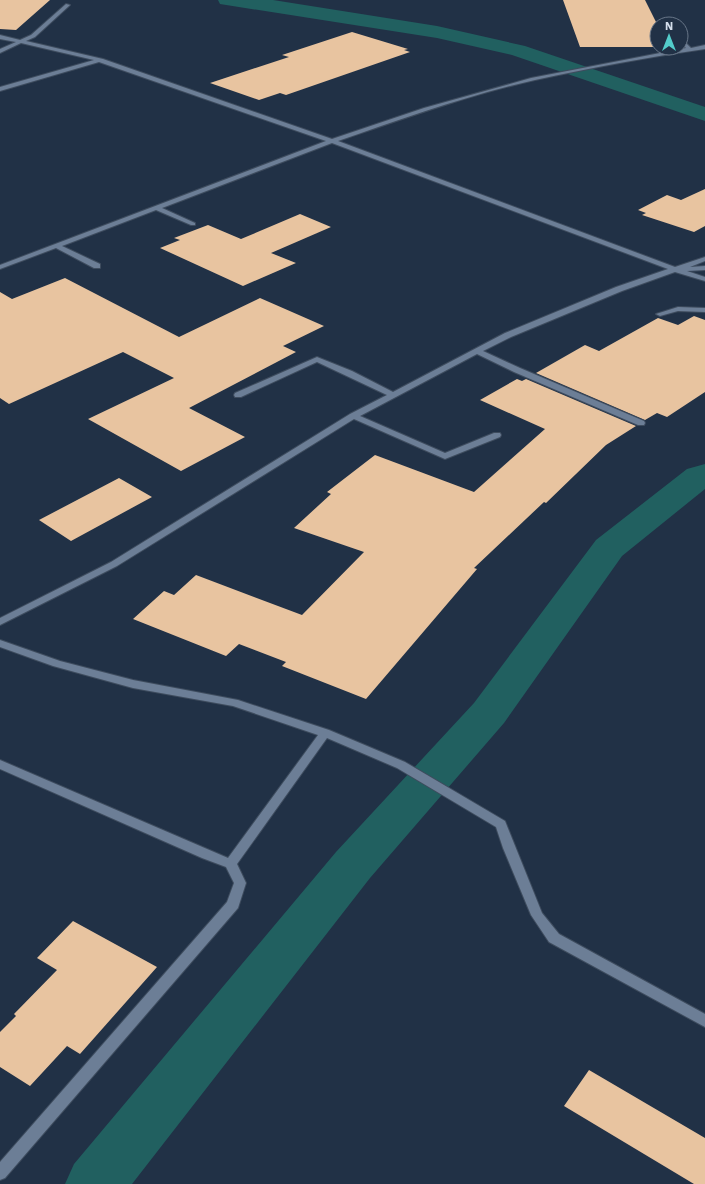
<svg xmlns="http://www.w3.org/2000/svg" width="705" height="1184" font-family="'Work Sans',sans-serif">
<rect width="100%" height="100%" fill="#213146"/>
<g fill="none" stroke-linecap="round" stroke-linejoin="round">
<path fill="#216060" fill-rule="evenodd" d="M 218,0 L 273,0 L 437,26 L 525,46 L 705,107 L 705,121 L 512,55 L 437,38 L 220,4 Z
M 705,464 L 705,489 L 622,556 L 504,723 L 370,878 L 132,1184 L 65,1184 L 74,1164 L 336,852 L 474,703 L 596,540 L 687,469 Z"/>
</g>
<path fill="#e8c4a0" d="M 0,0 L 50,0 L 16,30 L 0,29 Z
M 563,0 L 645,0 L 657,24 L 657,47 L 580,47 Z
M 352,32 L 408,49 L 404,50 L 410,52 L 286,95 L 280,93 L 259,100 L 210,83 L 289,57 L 282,55 Z
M 705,189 L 705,226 L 694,232 L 642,215 L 646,213 L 638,210 L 667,195 L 681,200 Z
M 300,214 L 331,227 L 271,253 L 296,263 L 243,286 L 160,248 L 180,240 L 174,238 L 208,225 L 241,239 Z
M 65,278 L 179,337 L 260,298 L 324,326 L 283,346 L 296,352 L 189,408 L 245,437 L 181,471 L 88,419 L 174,378 L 123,352 L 9,404 L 0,398 L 0,292 L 12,299 Z
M 694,316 L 705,320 L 705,392 L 667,417 L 657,413 L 645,420 L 536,373 L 585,345 L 599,351 L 658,318 L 678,325 Z
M 517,379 L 522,381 L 526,379 L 636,426 L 606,445 L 546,503 L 544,502 L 474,568 L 477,569 L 366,699 L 282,666 L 286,662 L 239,644 L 226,656 L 133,619 L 164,591 L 174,595 L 196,575 L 302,615 L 364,552 L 294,528 L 331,494 L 327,492 L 375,455 L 474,492 L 545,429 L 480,400 Z
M 119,478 L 152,497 L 71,541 L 39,520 Z
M 73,921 L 157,967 L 80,1054 L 67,1046 L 30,1086 L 0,1067 L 0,1032 L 16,1016 L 14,1014 L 57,970 L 37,958 Z
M 589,1070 L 705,1138 L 705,1184 L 694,1184 L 564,1106 Z"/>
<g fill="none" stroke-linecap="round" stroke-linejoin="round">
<defs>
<path id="minor" d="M 66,4 L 70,5 L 35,37 L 26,41 L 103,59 L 332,139 L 424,108 L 531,78 L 686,48 L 681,43 L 681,38 L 691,48 L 705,45 L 705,49 C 648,57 591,68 535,80 C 469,95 402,119 338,141 L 675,267 L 705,257 L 705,261 L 690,267 L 705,266 L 705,270 L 687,271 L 705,277 L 705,281 L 675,272 L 622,291 L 511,337 L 483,351 L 520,368 L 644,421 L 645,423 L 644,425 L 638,425 L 514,372 L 477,354 L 360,416 L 445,453 L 494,433 L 500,433 L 501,435 L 500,437 L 445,459 L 354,419 L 117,566 L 0,625 L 0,618 L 111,562 L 350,414 L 387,395 L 317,362 L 241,397 L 235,397 L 234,395 L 235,393 L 317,357 L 352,371 L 393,392 L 505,333 L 616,287 L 668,269 L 332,143 L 162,208 L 195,223 L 195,225 L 191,225 L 156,210 L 62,246 L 100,264 L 100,268 L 94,268 L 56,248 L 0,269 L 0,265 L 326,141 L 99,62 L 0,91 L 0,87 L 94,60 L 21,43 L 0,53 L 0,49 L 16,42 L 0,39 L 0,35 L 20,40 L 31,35 Z
M 667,18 L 669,18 L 672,24 L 668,24 L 665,19 Z
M 678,307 L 705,308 L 705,312 L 678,311 L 660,316 L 656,314 Z
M 0,640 L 60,661 L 133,680 L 238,700 L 329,730 L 405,762 L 505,821 L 542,913 L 559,934 L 705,1014 L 705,1027 L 549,942 L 531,915 L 503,848 L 496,827 L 397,768 L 327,738 L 237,864 L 246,883 L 238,908 L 5,1178 L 0,1180 L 0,1162 L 227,902 L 234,883 L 226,867 L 202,858 L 0,769 L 0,760 L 228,858 L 318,735 L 233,706 L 133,688 L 53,666 L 0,647 Z"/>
</defs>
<use href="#minor" stroke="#3e4c5e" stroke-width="2"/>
<use href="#minor" fill="#6c7e96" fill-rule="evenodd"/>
</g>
<g transform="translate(669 36)"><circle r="19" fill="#213146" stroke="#687688"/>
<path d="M0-3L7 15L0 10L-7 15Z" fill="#53cdcb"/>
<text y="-6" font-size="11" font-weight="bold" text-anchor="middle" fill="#d3ddeb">N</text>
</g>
</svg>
